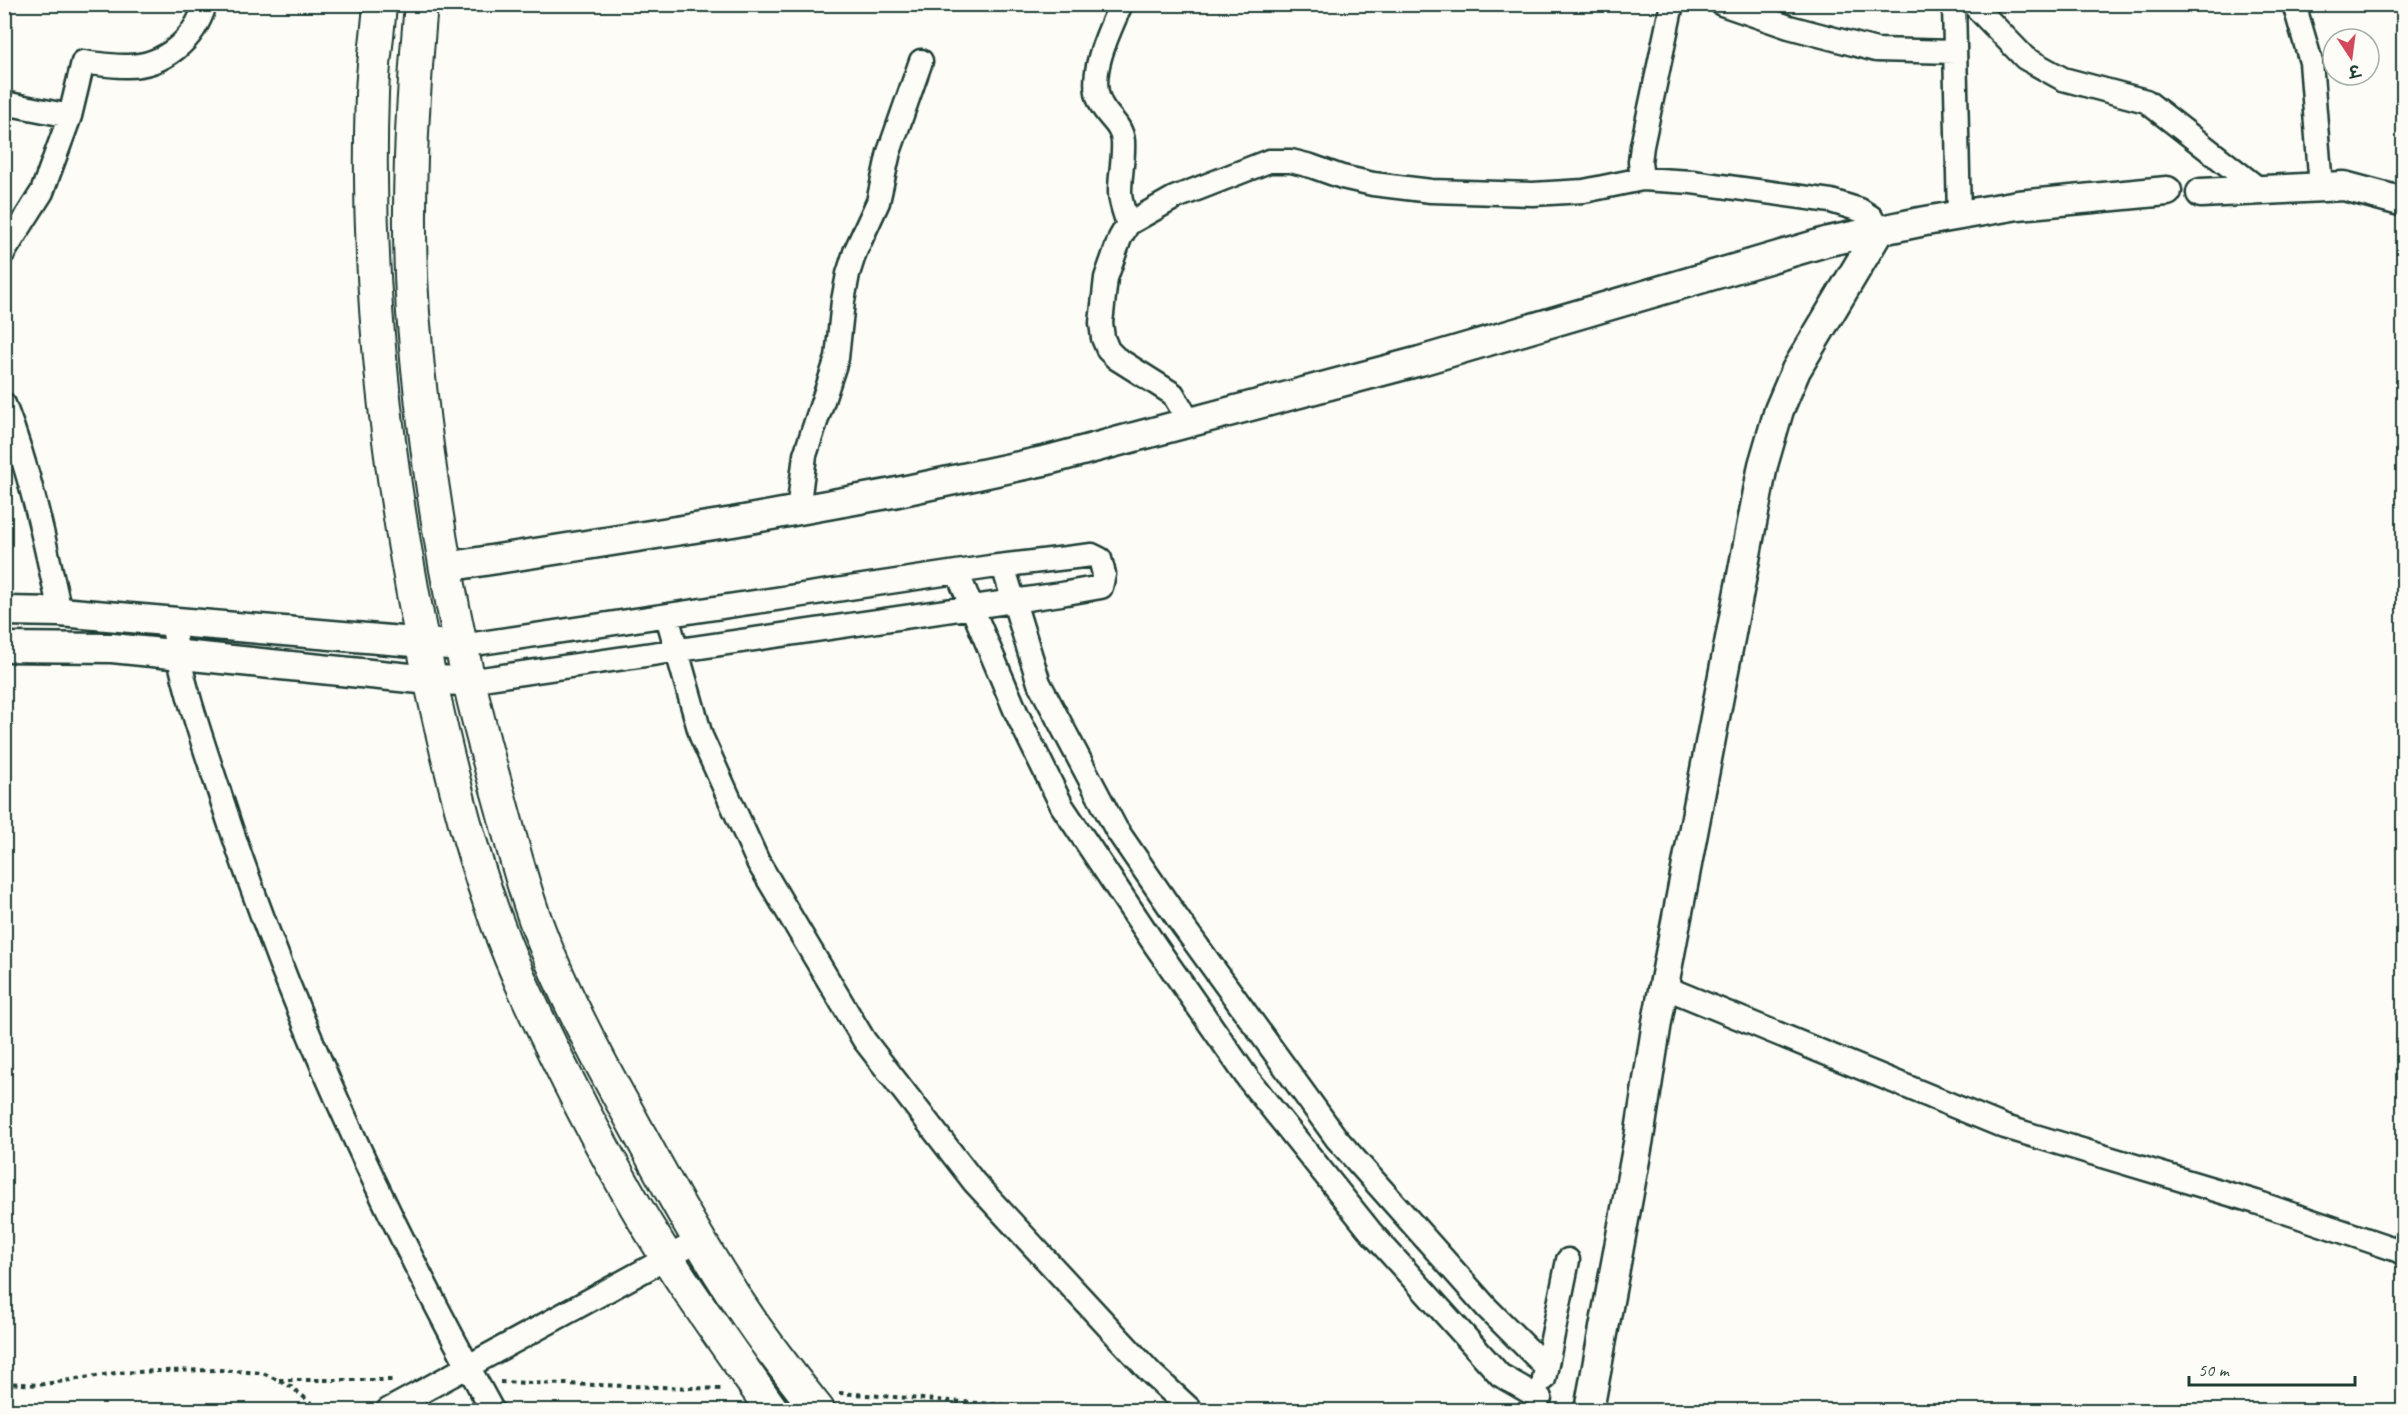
<svg xmlns="http://www.w3.org/2000/svg" width="2408" height="1415" font-family="Caveat,'Playpen Sans Deva',sans-serif">
<rect width="100%" height="100%" fill="#fdfcf7"/>
<filter id="ink" filterUnits="userSpaceOnUse"><feTurbulence type="fractalNoise" baseFrequency=".0167" numOctaves="2"/><feDisplacementMap in="SourceGraphic" scale="12" xChannelSelector="R" yChannelSelector="G"/><feConvolveMatrix kernelMatrix="1 2 1 2 8 2 1 2 1" color-interpolation-filters="sRGB"/></filter>
<g filter="url(#ink)">
<g fill="none" stroke-linecap="round" stroke-linejoin="round">
<defs>
<path id="minor" d="M 1121,4 C 1110,30 1087,74 1100,102 C 1106,117 1121,123 1123,141 C 1124,158 1120,175 1120,192 C 1120,203 1125,214 1128,224
M 1722,4 L 1789,27 L 1876,50 L 1955,52
M 1954,4 L 1959,216
M 1973,4 L 2025,58 L 2063,79 L 2146,101 L 2260,190
M 2294,4 L 2311,62 L 2321,187
M 4,103 L 70,116
M 1642,179 L 1640,162 L 1642,146 L 1672,4
M 4,252 L 42,192 L 70,116 L 83,62 C 97,64 111,66 125,66 C 163,67 195,40 205,4
M 4,404 C 30,471 45,542 60,612
M 1190,423 L 1173,394 L 1116,358 L 1108,350 L 1103,338 L 1101,323 L 1106,278 L 1120,238 L 1128,224 L 1174,198 L 1269,161 L 1291,161 L 1311,166 L 1342,177 L 1373,184 L 1431,191 L 1533,194 L 1584,191 L 1642,179 L 1692,182 L 1831,201 L 1860,210 L 1871,217 L 1879,231
M 798,511 L 805,455 L 837,358 L 843,301 L 848,274 L 855,252 L 878,202 L 889,152 L 921,61
M 1003,566 L 1039,683 L 1116,829 L 1180,922 L 1337,1139 L 1487,1308 L 1546,1367
M 957,572 L 1016,712 L 1062,806 L 1155,945 L 1249,1080 L 1370,1231 L 1500,1375 L 1540,1398
M 667,616 L 701,736 L 758,862 L 864,1040 L 974,1182 L 1151,1373 L 1191,1410
M 172,621 C 182,689 208,756 229,822 C 297,1026 388,1222 492,1410
M 461,646 L 990,567 L 1092,555 L 1100,559 L 1104,574 L 1101,587 L 1061,594 L 468,681
M 1664,987 L 2005,1127 L 2256,1202 L 2397,1250 L 2404,1254
M 1544,1379 L 1568,1260
M 388,1410 L 700,1240"/>
<path id="tertiary" d="M 2201,193 L 2344,186 L 2404,202
M 446,567 L 733,522 L 893,493 L 1048,460 L 1420,361 L 1829,241 L 1920,222 L 2018,205 L 2167,191
M 4,611 L 60,612 L 461,646
M 4,647 L 112,648 L 430,680 L 468,681
M 1589,1410 L 1639,1138 L 1657,1022 L 1763,465 L 1779,410 L 1796,370 L 1879,231"/>
<path id="secondary" d="M 380,4 C 378,34 373,64 372,94 C 365,292 389,490 431,683 C 454,788 480,893 525,991 C 558,1063 595,1136 635,1205 C 676,1276 725,1343 772,1410
M 421,4 C 412,106 406,211 413,313 C 426,475 453,637 498,793 C 511,839 522,886 539,930 C 563,993 595,1054 628,1113 C 666,1183 705,1254 750,1320 C 771,1351 795,1381 818,1410"/>
</defs>
<use href="#minor" stroke="#1f3d34" stroke-width="27"/>
<use href="#tertiary" stroke="#1f3d34" stroke-width="33"/>
<use href="#secondary" stroke="#1f3d34" stroke-width="36"/>
<path stroke="#1f3d34" stroke-width="4" stroke-dasharray="4.5 4.5" stroke-linecap="butt" d="M 279,1380 L 395,1380
M 500,1382 L 724,1389
M 4,1383 L 38,1385 L 116,1373 L 158,1371 L 218,1370 L 263,1373 L 290,1386 L 310,1402 L 314,1410
M 839,1393 L 1075,1410"/>
<use href="#minor" stroke="#fdfcf7" stroke-width="22"/>
<use href="#tertiary" stroke="#fdfcf7" stroke-width="28"/>
<use href="#secondary" stroke="#fdfcf7" stroke-width="32"/>
</g>
</g>
<rect width="2408" height="1415" fill="none" stroke="#fdfcf7" stroke-width="24"/>
<rect x="12" y="12" width="2384" height="1391" fill="none" stroke="#1f3d34" stroke-width="2" filter="url(#ink)"/>
<g transform="translate(2351 57) rotate(167)"><circle r="28" fill="#fdfcf7" stroke="#a4b0a9" stroke-width="1.5"/>
<path d="M0-4.5L10 22L0 15L-10 22Z" fill="#d1495b"/>
<text y="-9" font-size="16" font-weight="bold" text-anchor="middle" fill="#1f3d34">उ</text>
</g>
<path d="M2189 1376v9h166v-9" fill="none" stroke="#1f3d34" stroke-width="3"/>
<text x="2198" y="1376" font-size="18" fill="#1f3d34" stroke="#fdfcf7" stroke-width="4.5" paint-order="stroke">50 m</text>
</svg>
